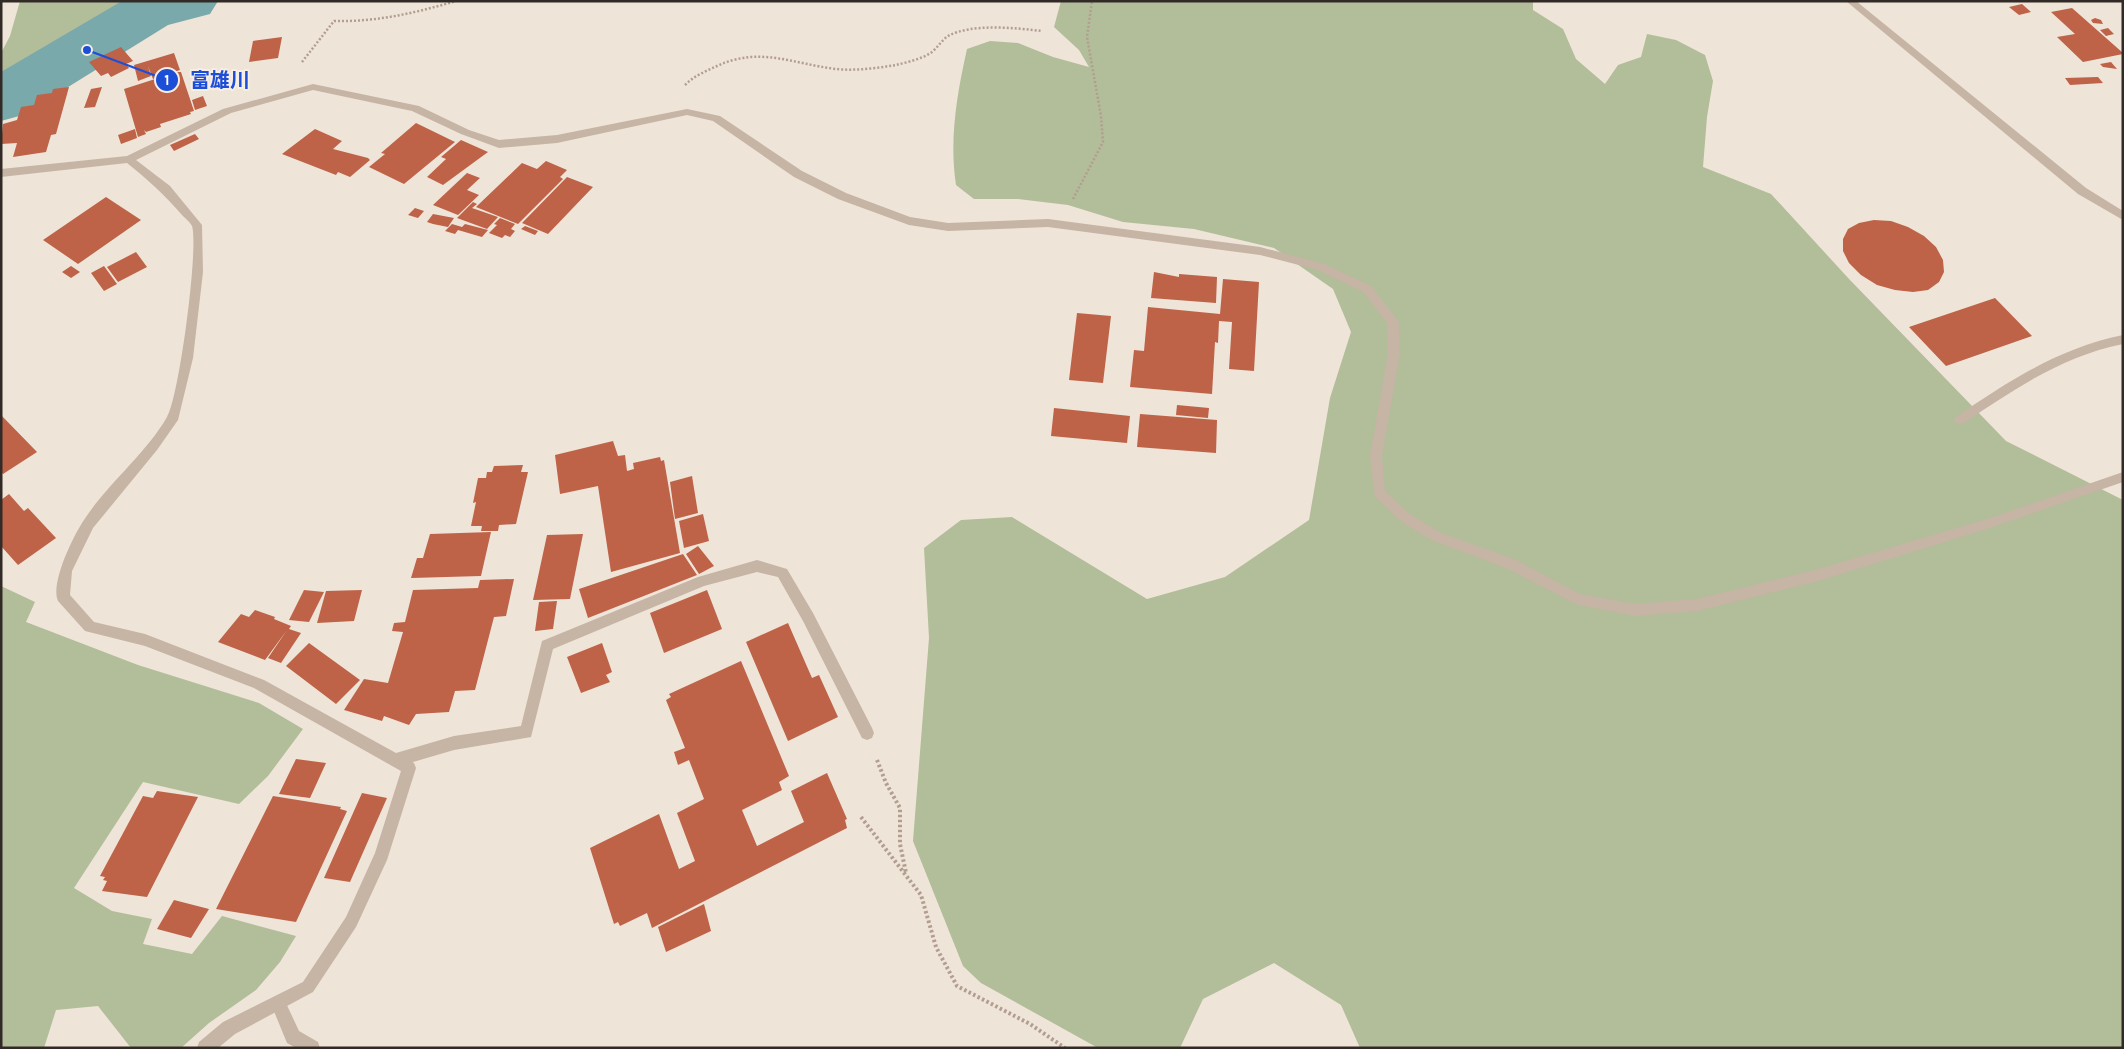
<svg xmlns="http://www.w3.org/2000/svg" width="2124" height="1049" font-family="Karla,'Noto Sans JP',sans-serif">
<rect width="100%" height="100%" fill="#efe4d8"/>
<path fill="#b2bd9a" d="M 20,1 L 153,1 L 113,14 L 33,68 L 1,84 L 1,53 L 10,36 Z
M 1061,1 L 1533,1 L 1533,10 L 1563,29 L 1576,59 L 1605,84 L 1618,65 L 1641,57 L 1647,34 L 1676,40 L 1705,55 L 1713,81 L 1707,117 L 1703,167 L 1771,194 L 1850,280 L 2006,441 L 2123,500 L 2123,1048 L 1360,1048 L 1341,1005 L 1274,963 L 1203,999 L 1180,1048 L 1098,1048 L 981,983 L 963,966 L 913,841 L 929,638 L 924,548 L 961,520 L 1012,517 L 1147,599 L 1225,577 L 1309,520 L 1330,398 L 1351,332 L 1333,289 L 1274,248 L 1194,229 L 1123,222 L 1068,205 L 1018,199 L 974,199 L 956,185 C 949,139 957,94 967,49 L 990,41 L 1018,43 L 1053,57 L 1089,67 L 1079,50 L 1054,27 Z
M 1,586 L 35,602 L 26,622 L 138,665 L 259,703 L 303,729 L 268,776 L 239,804 L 143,782 L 74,888 L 112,911 L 152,919 L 143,944 L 192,954 L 222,916 L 296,936 L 280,962 L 256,990 L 209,1023 L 181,1048 L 131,1048 L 98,1006 L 56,1010 L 44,1048 L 1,1048 Z"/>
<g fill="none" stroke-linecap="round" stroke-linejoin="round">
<path fill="#79a9aa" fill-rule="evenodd" d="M 122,1 L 218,1 L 210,14 L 168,25 L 23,115 L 1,121 L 1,72 Z"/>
</g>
<path fill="#be6248" d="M 2022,4 L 2031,12 L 2019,15 L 2009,7 Z
M 2072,8 L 2123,53 L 2123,54 L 2083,62 L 2057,37 L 2075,34 L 2051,12 Z
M 2095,18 L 2101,20 L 2103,24 L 2093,23 L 2091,20 Z
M 2108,28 L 2114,34 L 2106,36 L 2100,30 Z
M 282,37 L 278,58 L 249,62 L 253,41 Z
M 121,47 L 133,61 L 126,64 L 129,68 L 111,77 L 108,73 L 101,76 L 89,62 Z
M 174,53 L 180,70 L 153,79 L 148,66 L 151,76 L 138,81 L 134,65 Z
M 2111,62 L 2117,69 L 2103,67 L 2100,64 Z
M 177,72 L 181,72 L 194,111 L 190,112 L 191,114 L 160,124 L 161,127 L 146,132 L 144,130 L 146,134 L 138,137 L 124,89 Z
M 2098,77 L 2103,83 L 2070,85 L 2065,78 Z
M 69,87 L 56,134 L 51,135 L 46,152 L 13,157 L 17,143 L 1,144 L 3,124 L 17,120 L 21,107 L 34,105 L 37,95 L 52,93 L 53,89 Z
M 102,87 L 95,107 L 84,108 L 91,89 Z
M 203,96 L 207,106 L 195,110 L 192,100 Z
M 416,123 L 455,142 L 404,184 L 369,167 L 385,154 L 381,153 Z
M 135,129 L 137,138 L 121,144 L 118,135 Z
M 315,129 L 342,141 L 333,149 L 368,158 L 370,160 L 350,177 L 338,172 L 336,175 L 282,154 Z
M 195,134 L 199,139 L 174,151 L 170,145 Z
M 461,140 L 488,152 L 443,185 L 427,177 L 446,159 L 441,157 Z
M 546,161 L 567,170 L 560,177 L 563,179 L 518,224 L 476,207 L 522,163 L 537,169 Z
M 467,173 L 480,178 L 467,190 L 479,195 L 458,215 L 433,205 Z
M 567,177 L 593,187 L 548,234 L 522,223 Z
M 106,197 L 141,220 L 78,264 L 43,240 Z
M 473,202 L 477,204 L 472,208 L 498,217 L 487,229 L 457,218 Z
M 415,208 L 424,211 L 418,218 L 408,215 Z
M 433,214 L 454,218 L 448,227 L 433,224 L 427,222 Z
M 500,218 L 515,224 L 511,229 L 515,231 L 510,237 L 505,235 L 502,238 L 489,233 L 497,225 L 494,224 Z
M 1874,220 L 1891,221 L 1908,227 L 1924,236 L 1936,247 L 1943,260 L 1944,272 L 1939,282 L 1928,290 L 1913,292 L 1895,290 L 1877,285 L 1861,275 L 1849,263 L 1843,251 L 1843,239 L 1848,229 L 1859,223 Z
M 452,224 L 462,227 L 465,224 L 488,230 L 482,237 L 458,230 L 455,234 L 445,231 Z
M 525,226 L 538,231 L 535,235 L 521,229 Z
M 136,252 L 147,267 L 118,282 L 107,267 Z
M 71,266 L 80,272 L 71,278 L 62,272 Z
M 104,266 L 117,284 L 104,291 L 91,273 Z
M 1154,272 L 1179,277 L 1179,274 L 1217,277 L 1216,303 L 1151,298 Z
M 1223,279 L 1259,282 L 1254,371 L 1229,369 L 1232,322 L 1219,321 L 1218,343 L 1215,342 L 1212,394 L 1130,387 L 1134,350 L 1144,351 L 1148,307 L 1220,314 Z
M 1995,298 L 2032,336 L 1946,366 L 1909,327 Z
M 1077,313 L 1111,316 L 1103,383 L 1069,380 Z
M 1177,405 L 1209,408 L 1208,418 L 1176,415 Z
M 1054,408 L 1130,416 L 1127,443 L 1051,436 Z
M 1140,414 L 1217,420 L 1216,453 L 1137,447 Z
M 1,415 L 37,452 L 3,474 L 1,472 Z
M 613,441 L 618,456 L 625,455 L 627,471 L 634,469 L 633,463 L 660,457 L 661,461 L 664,460 L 680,553 L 611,572 L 598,486 L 560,494 L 555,455 Z
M 523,465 L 521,472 L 528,472 L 516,524 L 499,525 L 498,531 L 481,531 L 482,526 L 471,526 L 476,502 L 473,503 L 478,478 L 486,478 L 487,472 L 492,472 L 494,466 Z
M 692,476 L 698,513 L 675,519 L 670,482 Z
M 9,494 L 24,511 L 28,508 L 56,538 L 18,565 L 1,546 L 1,500 Z
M 703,514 L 709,541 L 684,548 L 679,521 Z
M 491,532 L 481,576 L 411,578 L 417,558 L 423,558 L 430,534 Z
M 583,534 L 570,599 L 533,600 L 547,535 Z
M 698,546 L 714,566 L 699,574 L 686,554 Z
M 683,554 L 697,575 L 588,618 L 579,589 Z
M 514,579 L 506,616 L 494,617 L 475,690 L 455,691 L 449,712 L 416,714 L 409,725 L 384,716 L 382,721 L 344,710 L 364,679 L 388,683 L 403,632 L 392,631 L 394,623 L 405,622 L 413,590 L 478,588 L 480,580 Z
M 304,590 L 324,592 L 309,622 L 289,620 Z
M 362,590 L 354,621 L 317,623 L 326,591 Z
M 707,590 L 722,629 L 664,653 L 650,613 Z
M 557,601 L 553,629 L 535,631 L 539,602 Z
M 255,610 L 275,617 L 274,619 L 291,626 L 289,629 L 301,633 L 281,663 L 268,658 L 287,630 L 265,660 L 218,642 L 241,614 L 249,617 Z
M 788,623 L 812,678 L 819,675 L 838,717 L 788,741 L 746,642 Z
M 309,643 L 360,680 L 336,704 L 286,666 Z
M 602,643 L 612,672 L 606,675 L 610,682 L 581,693 L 567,657 Z
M 741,661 L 789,776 L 779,782 L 782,790 L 742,810 L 757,846 L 804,822 L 791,791 L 827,773 L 847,819 L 845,820 L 847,828 L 652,928 L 647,913 L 620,926 L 618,922 L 614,924 L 590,848 L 659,814 L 679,869 L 695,861 L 677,813 L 704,799 L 689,760 L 678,765 L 674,752 L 685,748 L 666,700 L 671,697 L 669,694 Z
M 296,759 L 326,763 L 310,798 L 279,794 Z
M 157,791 L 198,797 L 147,897 L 102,891 L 107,881 L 103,880 L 105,877 L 100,876 L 143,796 L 153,798 Z
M 362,793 L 387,798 L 350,882 L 324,878 Z
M 273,796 L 341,807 L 340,809 L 347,811 L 296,922 L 216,909 Z
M 174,900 L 209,909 L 191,938 L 157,929 Z
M 704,904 L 711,931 L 666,952 L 658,927 Z"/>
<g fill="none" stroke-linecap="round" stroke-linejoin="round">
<path stroke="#b29e90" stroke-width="2.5" stroke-dasharray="2 2" stroke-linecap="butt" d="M 302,62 L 334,21 C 377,22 415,13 456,1
M 685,85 C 694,76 706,71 717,66 C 760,46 793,64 836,69 C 856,71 877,68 896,65 C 908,62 922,59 932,52 C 938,47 942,40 948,36 C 972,23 1016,28 1042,31
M 1073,199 L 1103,142 L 1101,116 L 1087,37 L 1092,1"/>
<path stroke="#b29e90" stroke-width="4" stroke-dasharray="2.5 2.5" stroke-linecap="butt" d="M 877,760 L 886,783 L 900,808 L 900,844 L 906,873
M 861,817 L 921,895 L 936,947 L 957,986 L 1030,1024 L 1065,1048"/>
<path fill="#c6b4a5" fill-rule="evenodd" d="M 1846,1 L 1856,1 L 2086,188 L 2123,211 L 2123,220 L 2078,194 Z
M 2123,335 L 2123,344 C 2063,356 2014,389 1964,423 L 1956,423 L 1954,420 L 1956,417 C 2009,381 2059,348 2123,335 Z
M 757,560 L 787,569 L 813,613 L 872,728 L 874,733 L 872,738 L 867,740 L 862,738 L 803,621 L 778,577 L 757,572 L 704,586 L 553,649 L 531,737 L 454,750 L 396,767 L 391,765 L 389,760 L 391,755 L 396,753 L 454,736 L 521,726 L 542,641 L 698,577 Z
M 279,996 L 284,999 L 299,1031 L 318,1042 L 320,1048 L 296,1048 L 287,1043 L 271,1004 L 274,999 Z"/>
<path fill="#c6b4a5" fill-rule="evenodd" d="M 313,84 L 419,106 L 469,130 L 499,140 L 557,135 L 687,109 L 720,116 L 802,171 L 846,193 L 910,217 L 948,223 L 1048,219 L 1260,247 L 1325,264 L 1371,286 L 1399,322 L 1400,353 L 1382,456 L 1385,491 L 1410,514 L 1439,532 L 1516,560 L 1580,594 L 1636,604 L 1697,599 L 1815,570 L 1987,519 L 2123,472 L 2123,482 L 1987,529 L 1815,582 L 1697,611 L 1636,616 L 1578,605 L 1506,568 L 1431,540 L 1402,522 L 1375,497 L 1370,456 L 1388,353 L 1387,323 L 1363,292 L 1318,270 L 1260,255 L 1048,227 L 948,231 L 909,225 L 838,199 L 794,177 L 713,121 L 687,115 L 557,143 L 499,148 L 461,134 L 412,111 L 313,90 L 231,113 L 136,160 L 170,186 L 202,225 L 203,272 L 193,358 L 178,420 L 157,450 L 93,528 L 72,571 L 70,595 L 94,622 L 145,634 L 264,680 L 414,763 L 416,768 L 387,860 L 356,927 L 313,992 L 235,1034 L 218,1048 L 197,1048 L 199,1042 L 223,1022 L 303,982 L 346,917 L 375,853 L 401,771 L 254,688 L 145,646 L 85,631 L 58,601 C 50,584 73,536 84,520 C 108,483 145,455 167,417 C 179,398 199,247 192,226 C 190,222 185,218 182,215 C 165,195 147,179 127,163 L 1,177 L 1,169 L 127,156 L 223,109 Z"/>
</g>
<path fill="none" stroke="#1d4ed8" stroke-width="2" d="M87 50L167 80"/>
<g fill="#1d4ed8" stroke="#f7eee4" stroke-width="2">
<circle cx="87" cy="50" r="5"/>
<circle cx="167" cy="80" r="12"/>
</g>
<g font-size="15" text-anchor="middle" font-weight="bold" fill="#fff">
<text x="167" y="85">1</text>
</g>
<g font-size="20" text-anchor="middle" font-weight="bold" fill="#1d4ed8" stroke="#f7eee4" stroke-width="4" stroke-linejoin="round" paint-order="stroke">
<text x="220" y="87">富雄川</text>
</g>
<rect width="2124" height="1049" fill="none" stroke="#322a26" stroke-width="5"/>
</svg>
